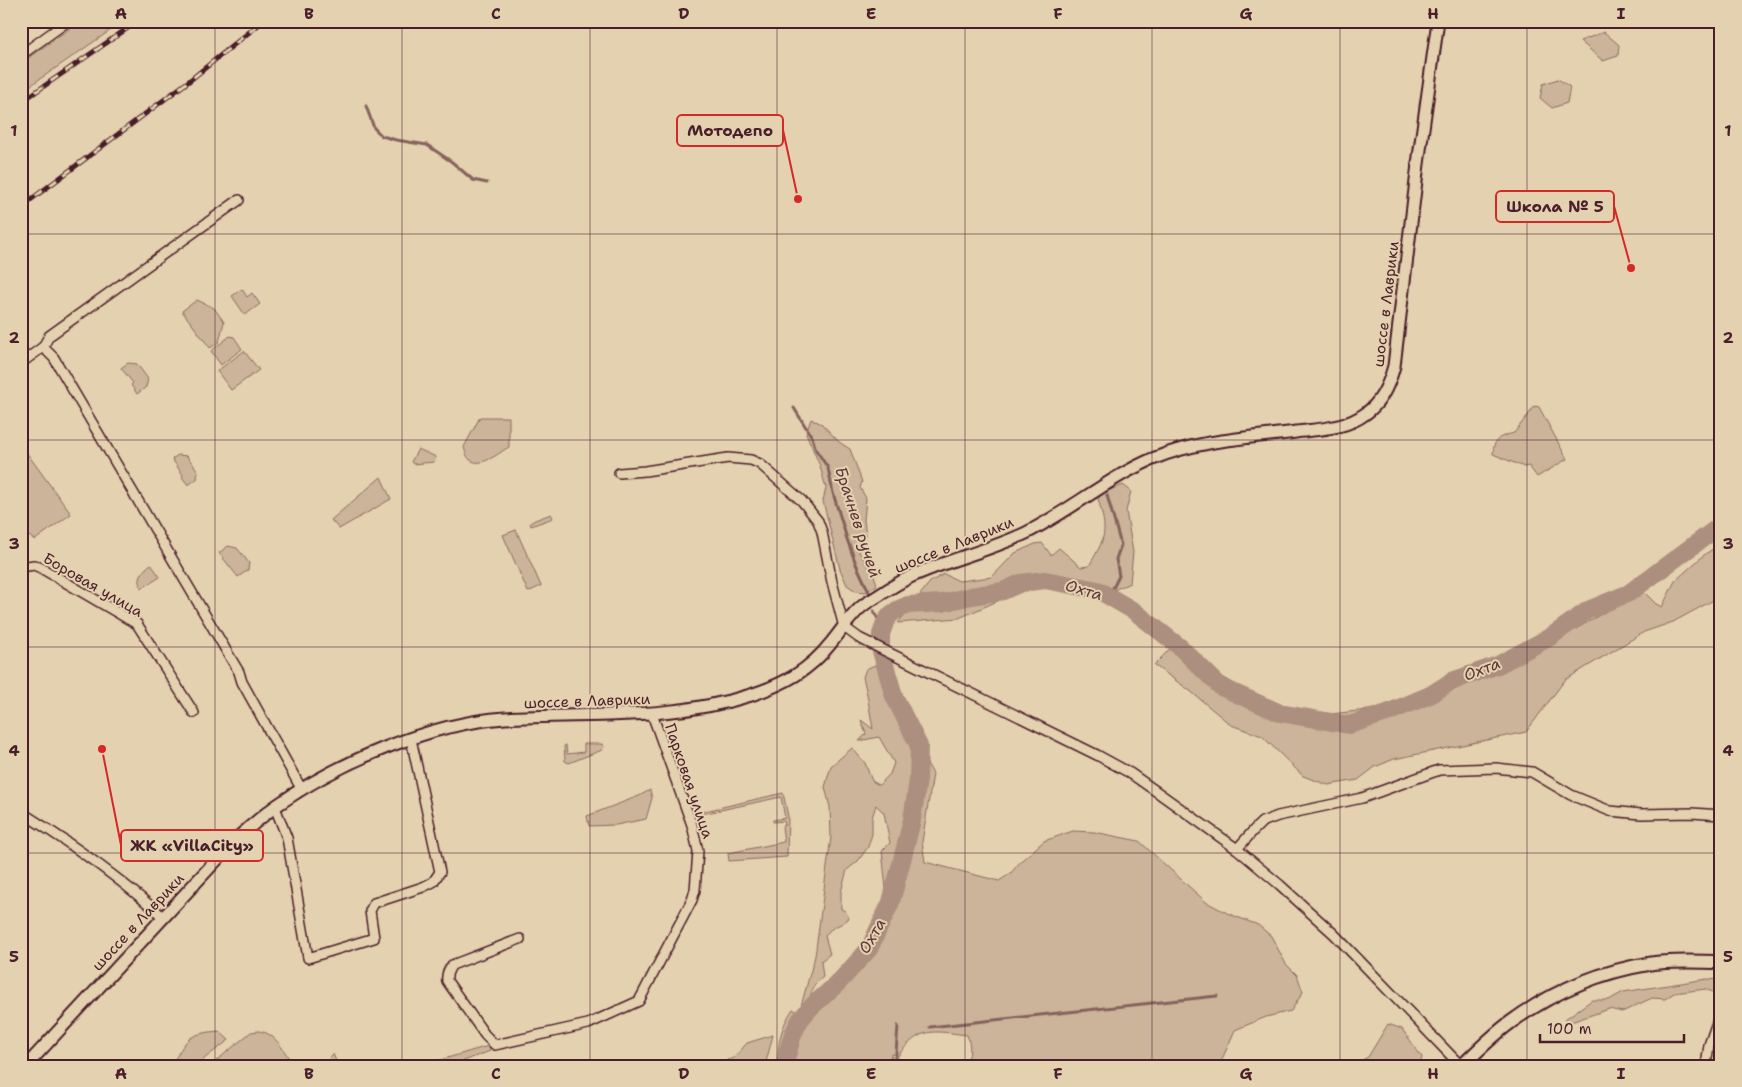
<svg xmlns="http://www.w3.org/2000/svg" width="1742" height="1087" font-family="'Shantell Sans',sans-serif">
<rect width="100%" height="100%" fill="#e4d1af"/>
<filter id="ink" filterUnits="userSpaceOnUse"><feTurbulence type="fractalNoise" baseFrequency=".02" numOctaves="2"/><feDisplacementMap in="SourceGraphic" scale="10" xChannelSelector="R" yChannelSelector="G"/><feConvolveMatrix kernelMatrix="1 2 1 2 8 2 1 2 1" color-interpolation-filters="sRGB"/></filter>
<g filter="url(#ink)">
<path fill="#cbb499" stroke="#8a6a62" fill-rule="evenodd" d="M 80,21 L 124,21 L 21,92 L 21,63 Z
M 1604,32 L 1619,45 L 1618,56 L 1603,61 L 1580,41 Z
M 1558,79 L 1570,87 L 1567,103 L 1552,108 L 1540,98 L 1543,84 Z
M 242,289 L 247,297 L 252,293 L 260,304 L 245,315 L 232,296 Z
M 197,300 L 214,308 L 224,322 L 219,342 L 210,348 L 182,311 Z
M 230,336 L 234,337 L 242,349 L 221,365 L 211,351 Z
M 244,351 L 259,370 L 231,390 L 217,371 Z
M 128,363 L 137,364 L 148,379 L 146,387 L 137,394 L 131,385 L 133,383 L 121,368 Z
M 1535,406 L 1539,407 L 1567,459 L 1537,477 L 1529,466 L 1524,467 L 1493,454 C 1494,437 1500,437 1514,433 Z
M 480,417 L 509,417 L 509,447 C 500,452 483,467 472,461 C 467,459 465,451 464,447 Z
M 811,419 L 822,424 L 839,442 L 850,449 L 862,482 L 860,488 L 866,498 L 864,520 L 866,535 L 859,552 L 874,575 L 877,585 L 866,592 L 856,591 L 847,585 L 840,569 L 823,501 L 826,488 L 820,466 L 806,433 Z
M 21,445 L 71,514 L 35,540 L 21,531 Z
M 418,449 L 436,457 L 434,462 L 413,464 L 411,462 Z
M 178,455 L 187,456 L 198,471 L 197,479 L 188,485 L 182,477 L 183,475 L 172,459 Z
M 381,477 L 391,499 L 339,529 L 331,520 Z
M 1123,485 L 1131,491 L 1126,511 L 1133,552 L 1130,583 L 1095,598 L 1070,589 L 1041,582 L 959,618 L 898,623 L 930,582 L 944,574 L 959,581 L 992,577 L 1015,553 L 1035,544 L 1042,543 L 1051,555 L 1059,548 L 1081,567 L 1089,566 C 1106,537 1108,532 1098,499 L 1102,493 Z
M 551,514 L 553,518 L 531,526 L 530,523 L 535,520 Z
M 516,530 L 541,586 L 528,592 L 503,535 Z
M 228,546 L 237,548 L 249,563 L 248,570 L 238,577 L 219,553 Z
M 1717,546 L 1721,551 L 1721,596 L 1673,622 L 1644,632 L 1565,680 L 1526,732 L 1394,759 L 1375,767 L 1358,780 L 1328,785 L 1303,776 L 1262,736 L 1231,725 L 1189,690 L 1154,665 L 1171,648 L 1272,705 L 1320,715 L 1378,709 L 1442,695 L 1496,672 L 1542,649 L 1642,590 L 1656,604 L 1662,607 L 1675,581 L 1704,555 Z
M 151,564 L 160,577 L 141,589 C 138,576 141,572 151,564 Z
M 877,664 L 886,689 L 933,774 L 922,842 L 925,862 L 999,881 L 1010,874 L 1022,860 L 1044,841 L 1073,831 L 1094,832 L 1139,841 L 1206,902 L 1229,914 L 1258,925 L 1271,936 L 1286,964 L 1297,975 L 1303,992 L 1291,1011 L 1266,1017 L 1235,1030 L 1219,1066 L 963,1066 C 972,1056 971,1046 967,1035 C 933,1031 920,1026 898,1056 L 891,1054 L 890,1058 L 891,1056 L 918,1066 L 778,1066 C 777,1045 781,1026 793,1009 L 799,1013 L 815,956 L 831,837 L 830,807 L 825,787 L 831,766 L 852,748 L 865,763 L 872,781 L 879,785 L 890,774 L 894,763 L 879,737 L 859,741 L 866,734 L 861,720 L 873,729 L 867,694 L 863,677 L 866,669 ZM 876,805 L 884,813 L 890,843 L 882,851 L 887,898 L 865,946 L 849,964 L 852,970 L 842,983 L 824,1000 L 807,1004 L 815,984 L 823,977 L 821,961 L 830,954 L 825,936 C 833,924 839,928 849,918 L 845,911 L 841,909 L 841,892 L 847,870 L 858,861 L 868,847 L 872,834 L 872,818 Z
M 584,744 L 602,744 L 604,748 L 602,750 L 569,763 L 565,761 L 564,746 L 566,745 L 567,754 L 584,752 Z
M 650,790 L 652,798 L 646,819 L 616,825 L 589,826 L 587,816 L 639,796 Z
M 783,793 L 788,816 L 787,857 L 729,861 L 728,853 L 784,842 L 782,826 L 785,825 L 784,821 L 773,822 L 773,820 L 785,818 L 781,797 L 693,816 L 692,814 Z
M 1707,979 L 1721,980 L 1720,989 L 1714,993 L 1706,989 L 1674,993 L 1665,999 L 1652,998 L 1622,1012 L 1609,1009 L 1568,1023 L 1565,1019 L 1592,1000 L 1609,1000 L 1623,992 Z
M 1388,1024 L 1402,1029 L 1422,1057 L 1420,1066 L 1351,1066 L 1368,1057 Z
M 219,1031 L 229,1040 L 205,1058 L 199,1066 L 171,1066 C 187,1039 186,1034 219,1031 Z
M 258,1031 C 276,1032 284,1052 294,1066 L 210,1066 L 251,1032 Z
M 773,1035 L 765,1066 L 725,1066 L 727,1060 L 734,1058 L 747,1043 Z
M 488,1046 L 490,1051 L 456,1064 L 456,1066 L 420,1066 Z
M 333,1054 L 338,1066 L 321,1066 Z"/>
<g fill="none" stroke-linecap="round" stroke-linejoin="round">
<path stroke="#85625d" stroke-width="3" d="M 366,106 L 374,128 L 382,136 L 396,140 L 427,145 L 452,162 L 473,180 L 487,183
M 794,408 L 812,437 L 816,450 L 828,468 L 833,493 L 847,539 L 856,564 L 869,592
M 1107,495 L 1121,545 L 1116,559 L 1119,576 L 1109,596
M 874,611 L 878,619 L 885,623
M 930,1027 L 1217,996
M 895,1066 L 898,1026"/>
<path stroke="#ac8f7e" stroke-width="18" d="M 784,1066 L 793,1034 L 800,1020 L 810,1008 L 838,983 L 869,949 L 891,902 L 902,860 L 912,820 L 918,780 L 919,746 L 894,696 L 881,651 L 881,634 L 885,623 L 890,615 L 897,610 L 908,605 L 942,603 L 971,596 L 1003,591 L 1021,583 L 1045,580 L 1098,590 L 1134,611 L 1180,647 L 1221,687 L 1280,713 L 1349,725 L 1387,713 L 1430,695 L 1452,681 L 1498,665 L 1550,637 L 1588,610 L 1629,593 L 1721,525"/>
<defs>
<path id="minor" d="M 21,55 L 68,21
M 43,347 L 54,358 L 227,652 L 239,672 L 242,682 L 302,790
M 21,363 L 43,347 L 49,336 L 239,200
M 619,473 L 645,471 L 728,458 L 751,460 L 760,464 L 802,501 L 818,521 L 822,532 L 832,582 L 844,627 L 859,638 L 1097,755 L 1130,773 L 1160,794 L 1237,849 L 1280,885 L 1334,934 L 1461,1066
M 21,567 L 34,565 L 41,568 L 137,624 L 194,713
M 275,807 L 287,838 L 308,958 L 374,938 L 370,911 L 374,903 L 423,887 L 433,882 L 440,872 L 411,739
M 21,812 C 72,844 119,877 163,917
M 1237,849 L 1253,831 L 1262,822 L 1278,816 L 1362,798 L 1439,770 L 1496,768 L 1532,772 L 1571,795 L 1610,811 L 1641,814 L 1692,813 L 1721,815
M 520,939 L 452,965 C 448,970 446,974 447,981 L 485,1035 L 495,1045 L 588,1024 L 639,1001 L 692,900 L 695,890 L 698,851 L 692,825 L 652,714
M 1706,1066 L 1709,1045 L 1721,1011"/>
<path id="tertiary" d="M 26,1066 L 236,839 C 249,828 262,816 276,806 C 337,763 430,723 505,718 C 588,713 670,721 751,695 C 784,684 809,671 831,643 C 842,630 851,614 865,604 C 880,595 894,585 910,577 C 947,560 988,551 1026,533 C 1070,511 1109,477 1155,458 C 1199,440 1249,438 1296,432 C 1319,429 1345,429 1365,414 C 1381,403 1389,385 1394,366 L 1418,164 L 1438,21"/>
<path id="secondary" d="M 1462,1066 C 1477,1051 1493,1035 1511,1022 C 1551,993 1599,972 1648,964 C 1669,960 1699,962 1721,962"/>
</defs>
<use href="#minor" stroke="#4a1f2b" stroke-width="12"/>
<use href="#tertiary" stroke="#4a1f2b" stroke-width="15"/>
<use href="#secondary" stroke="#4a1f2b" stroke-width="16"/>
<use href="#minor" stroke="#e4d1af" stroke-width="9"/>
<use href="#tertiary" stroke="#e4d1af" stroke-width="11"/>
<use href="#secondary" stroke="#e4d1af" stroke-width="12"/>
<defs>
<path id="rail" d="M 21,102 L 138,21
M 21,207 L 189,81 L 263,21"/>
</defs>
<use href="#rail" stroke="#4a1f2b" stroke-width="5"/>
<use href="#rail" stroke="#e4d1af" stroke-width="3" stroke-dasharray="9" stroke-linecap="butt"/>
</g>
</g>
<path fill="none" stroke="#4a1f2b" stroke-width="1" stroke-opacity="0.55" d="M 215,21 L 215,1066M 402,21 L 402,1066M 590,21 L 590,1066M 777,21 L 777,1066M 965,21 L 965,1066M 1152,21 L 1152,1066M 1340,21 L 1340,1066M 1527,21 L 1527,1066M 21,234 L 1721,234M 21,440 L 1721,440M 21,647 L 1721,647M 21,853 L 1721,853"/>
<g text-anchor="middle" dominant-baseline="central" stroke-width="4" stroke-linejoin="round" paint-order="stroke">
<g font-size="15" fill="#4a1f2b" stroke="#e4d1af">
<text transform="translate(1386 304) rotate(-83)">шоссе в Лаврики</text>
<text transform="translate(954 545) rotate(-22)">шоссе в Лаврики</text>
<text transform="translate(93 585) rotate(30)">Боровая улица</text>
<text transform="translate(587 701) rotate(-2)">шоссе в Лаврики</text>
<text transform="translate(689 781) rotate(71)">Парковая улица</text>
<text transform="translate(138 922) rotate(-47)">шоссе в Лаврики</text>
</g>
<g font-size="16" font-style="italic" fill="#5e353c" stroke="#e4d1af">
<text transform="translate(858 522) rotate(72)">Брачнев ручей</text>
<text transform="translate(1084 590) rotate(16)">Охта</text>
<text transform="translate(1482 669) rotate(-21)">Охта</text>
<text transform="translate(872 936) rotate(-60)">Охта</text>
</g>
</g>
<path fill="none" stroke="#d62828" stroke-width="2" d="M798 199L783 130M1631 268L1614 206M102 749L121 845"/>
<g fill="#d62828" stroke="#e4d1af" stroke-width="2">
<circle cx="798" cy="199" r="5"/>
<circle cx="1631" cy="268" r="5"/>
<circle cx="102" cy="749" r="5"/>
</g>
<g fill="#e4d1af" stroke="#d62828" stroke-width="2">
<rect x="677" y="115" width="106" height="31" rx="5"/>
<rect x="1496" y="191" width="118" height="31" rx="5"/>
<rect x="121" y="830" width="142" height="31" rx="5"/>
</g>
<g font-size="16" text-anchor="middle" font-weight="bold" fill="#4a1f2b">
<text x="730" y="136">Мотодепо</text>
<text x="1555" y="212">Школа № 5</text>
<text x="192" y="851">ЖК «VillaCity»</text>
</g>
<rect width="1742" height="1087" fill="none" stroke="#e4d1af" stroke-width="55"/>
<path d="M1540 1034v8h144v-8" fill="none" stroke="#4a1f2b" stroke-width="2.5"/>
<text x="1547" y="1034" font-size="15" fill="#4a1f2b" stroke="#e4d1af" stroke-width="4" paint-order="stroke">100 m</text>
<rect x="28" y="28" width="1686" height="1032" fill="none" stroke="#4a1f2b" stroke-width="2"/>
<g font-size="16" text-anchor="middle" font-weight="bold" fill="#4a1f2b">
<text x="121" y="19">A</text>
<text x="309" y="19">B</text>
<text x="496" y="19">C</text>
<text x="684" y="19">D</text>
<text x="871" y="19">E</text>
<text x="1058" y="19">F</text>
<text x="1246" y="19">G</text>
<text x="1433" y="19">H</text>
<text x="1621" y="19">I</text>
<text x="14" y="136">1</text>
<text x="1728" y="136">1</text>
<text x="14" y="343">2</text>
<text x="1728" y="343">2</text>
<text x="14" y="549">3</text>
<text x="1728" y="549">3</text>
<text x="14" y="756">4</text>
<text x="1728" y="756">4</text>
<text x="14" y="962">5</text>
<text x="1728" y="962">5</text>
<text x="121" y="1079">A</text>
<text x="309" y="1079">B</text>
<text x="496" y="1079">C</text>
<text x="684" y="1079">D</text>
<text x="871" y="1079">E</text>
<text x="1058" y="1079">F</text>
<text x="1246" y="1079">G</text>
<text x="1433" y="1079">H</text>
<text x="1621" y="1079">I</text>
</g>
</svg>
